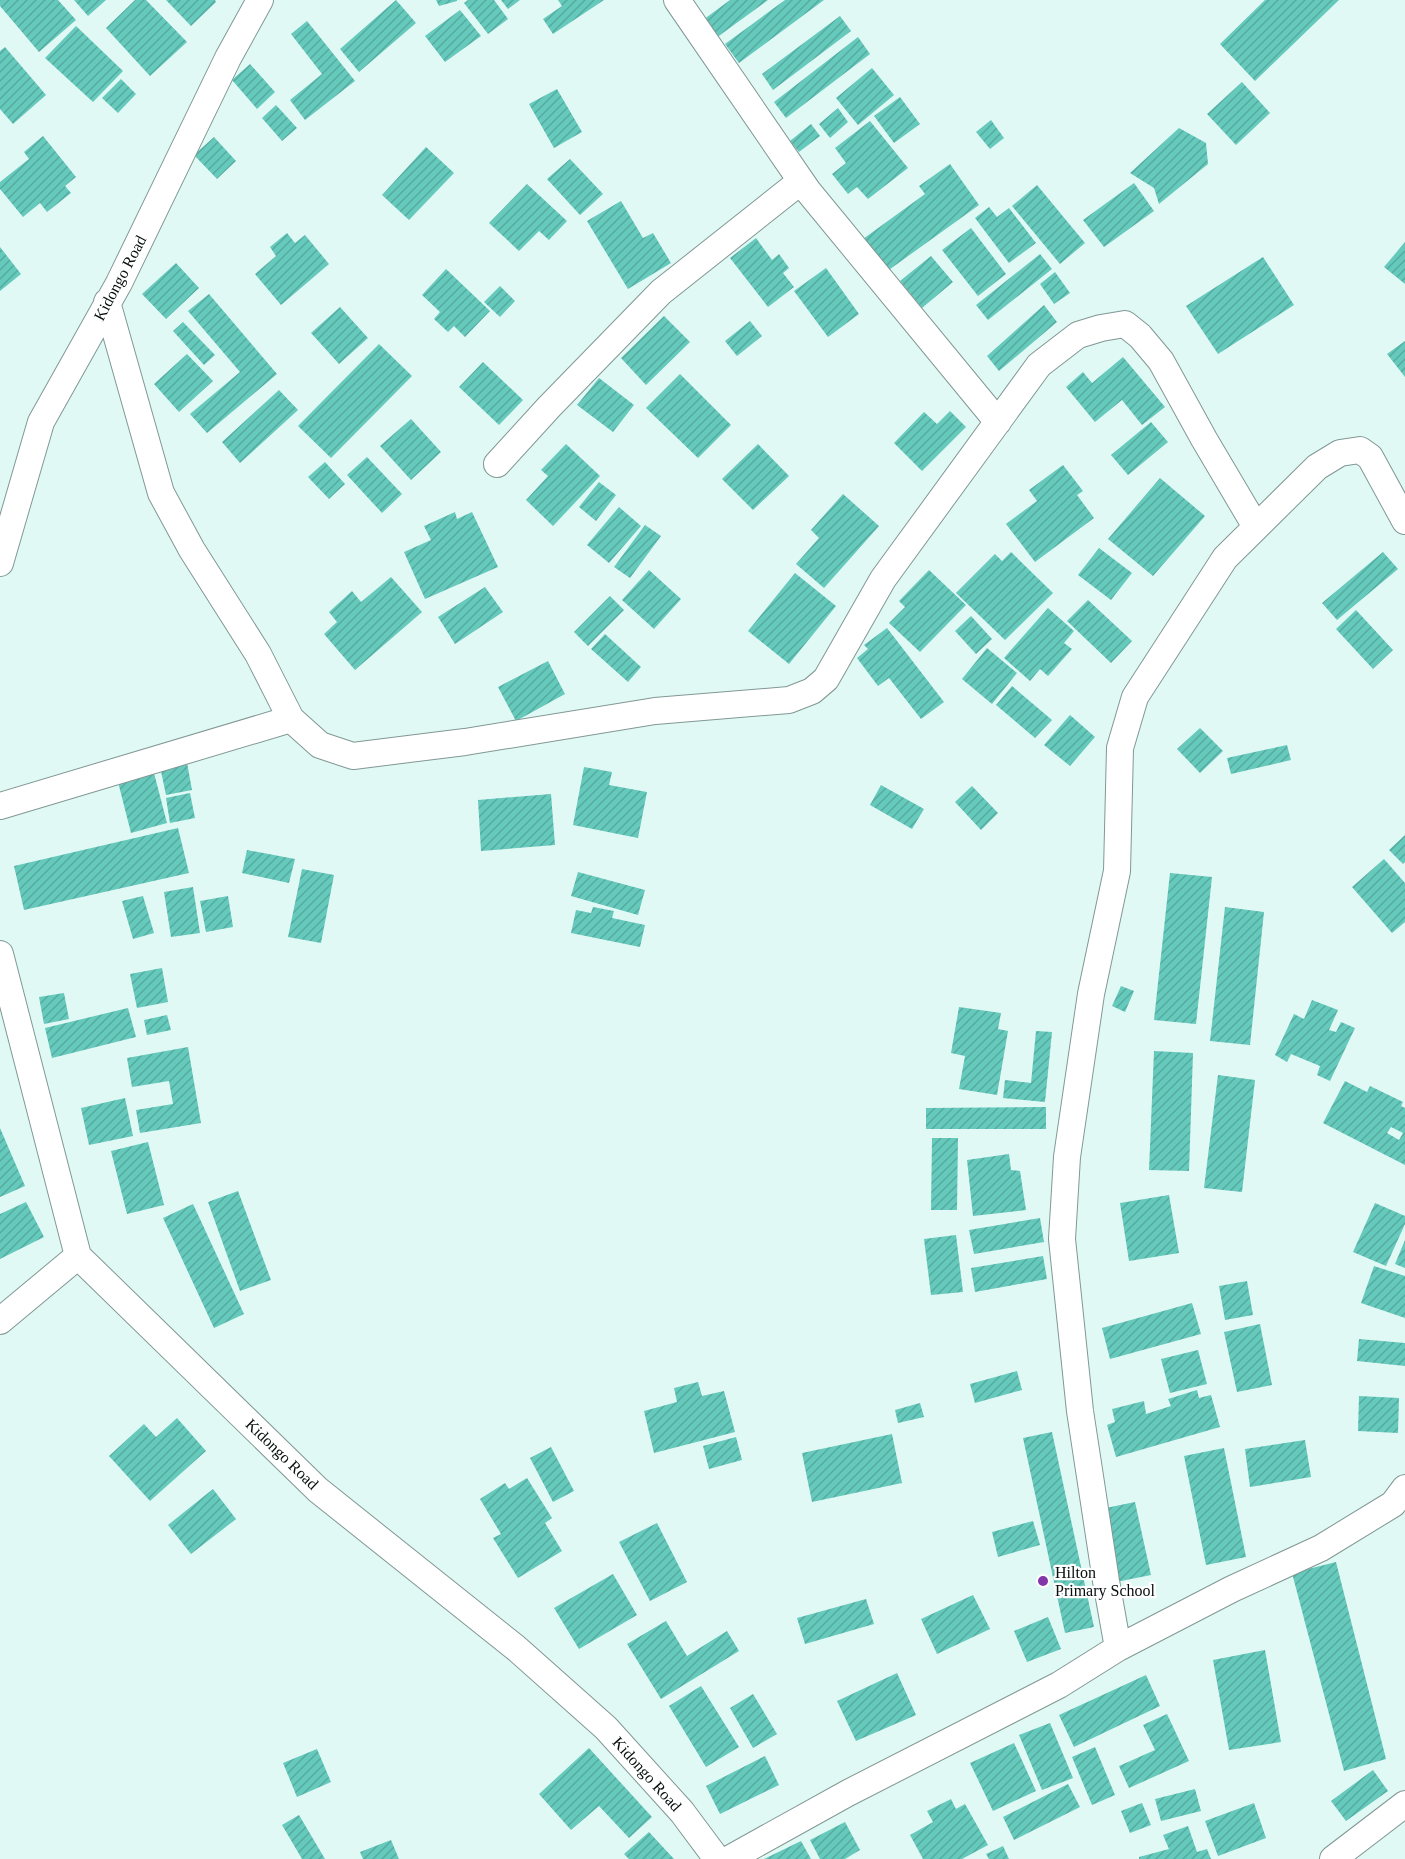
<svg xmlns="http://www.w3.org/2000/svg" width="1405" height="1859" font-family="'Times New Roman',serif">
<defs>
<pattern id="building-hatch" width="6" height="6" patternUnits="userSpaceOnUse" patternTransform="scale(1.5)"><rect width="6" height="6" fill="#65c9bc"/><path d="M-1 1l2-2M0 6l6-6M5 7l2-2" fill="none" stroke="#56aba0"/></pattern>
</defs>
<rect width="100%" height="100%" fill="#e1f9f5"/>
<path fill="url(#building-hatch)" fill-rule="evenodd" d="M 0,0 L 58,0 L 76,20 L 39,52 L 0,6 Z
M 74,0 L 106,0 L 88,16 Z
M 135,0 L 146,0 L 187,42 L 150,76 L 106,28 Z
M 166,0 L 215,0 L 216,2 L 191,26 Z
M 396,0 L 416,23 L 359,72 L 340,49 Z
M 436,0 L 457,0 L 457,1 L 439,6 Z
M 468,0 L 494,0 L 508,19 L 488,34 L 464,3 Z
M 501,0 L 520,0 L 508,9 Z
M 558,0 L 604,0 L 553,34 L 543,19 L 562,6 Z
M 730,0 L 768,0 L 716,38 L 703,20 Z
M 785,0 L 824,0 L 739,63 L 725,44 Z
M 1265,0 L 1339,0 L 1255,81 L 1220,44 Z
M 460,10 L 481,36 L 445,62 L 425,36 Z
M 840,16 L 851,31 L 773,90 L 762,74 Z
M 307,21 L 355,81 L 305,120 L 290,100 L 322,74 L 291,34 Z
M 76,26 L 123,71 L 93,102 L 45,58 Z
M 858,37 L 870,54 L 786,118 L 774,102 Z
M 5,47 L 46,95 L 13,124 L 0,109 L 0,51 Z
M 250,64 L 275,92 L 257,109 L 232,80 Z
M 872,68 L 894,95 L 858,125 L 836,98 Z
M 121,79 L 136,94 L 118,113 L 102,98 Z
M 1242,82 L 1270,113 L 1236,145 L 1207,114 Z
M 557,89 L 582,132 L 554,148 L 529,104 Z
M 900,97 L 920,124 L 894,143 L 874,116 Z
M 276,105 L 297,128 L 282,141 L 262,118 Z
M 838,108 L 848,122 L 830,138 L 819,124 Z
M 991,120 L 1004,138 L 990,149 L 976,132 Z
M 870,121 L 908,168 L 868,199 L 857,187 L 848,194 L 832,174 L 846,163 L 835,148 Z
M 811,124 L 820,136 L 799,152 L 790,141 Z
M 1179,128 L 1206,143 L 1208,164 L 1159,204 L 1154,188 L 1130,173 Z
M 43,136 L 76,177 L 65,186 L 71,193 L 47,212 L 40,203 L 23,217 L 0,189 L 0,182 L 29,159 L 24,152 Z
M 214,137 L 236,161 L 217,179 L 194,155 Z
M 426,147 L 454,173 L 409,220 L 382,195 Z
M 570,159 L 603,194 L 580,215 L 547,179 Z
M 950,164 L 979,205 L 886,272 L 863,239 L 925,194 L 919,186 Z
M 1134,183 L 1154,211 L 1104,247 L 1083,220 Z
M 527,184 L 567,221 L 549,240 L 539,231 L 519,251 L 489,223 Z
M 1037,185 L 1085,243 L 1060,264 L 1012,206 Z
M 621,201 L 643,238 L 653,233 L 671,263 L 628,289 L 587,221 Z
M 989,207 L 997,217 L 1009,208 L 1036,243 L 1009,263 L 975,218 Z
M 971,228 L 1006,274 L 978,296 L 942,250 Z
M 287,233 L 295,243 L 305,235 L 329,264 L 281,305 L 255,274 L 276,256 L 270,247 Z
M 756,238 L 772,260 L 779,254 L 789,268 L 783,273 L 794,287 L 768,307 L 730,258 Z
M 1405,242 L 1405,284 L 1384,267 Z
M 0,247 L 21,274 L 0,291 Z
M 1040,254 L 1052,269 L 988,320 L 976,305 Z
M 931,256 L 953,282 L 922,308 L 900,281 Z
M 1263,257 L 1294,305 L 1218,354 L 1186,306 Z
M 176,263 L 199,288 L 166,319 L 142,294 Z
M 826,268 L 859,314 L 828,337 L 794,291 Z
M 446,269 L 490,311 L 465,337 L 454,326 L 448,332 L 434,319 L 440,312 L 422,295 Z
M 1055,272 L 1070,293 L 1054,304 L 1040,284 Z
M 500,286 L 515,301 L 500,317 L 484,302 Z
M 209,294 L 277,374 L 207,433 L 190,414 L 240,372 L 188,311 Z
M 1044,305 L 1057,322 L 999,371 L 987,356 Z
M 340,307 L 368,338 L 339,364 L 311,333 Z
M 664,316 L 690,342 L 646,385 L 621,358 Z
M 750,321 L 762,336 L 737,356 L 725,341 Z
M 183,322 L 215,355 L 204,365 L 173,331 Z
M 1405,341 L 1405,377 L 1387,354 Z
M 379,344 L 412,376 L 331,458 L 298,426 Z
M 187,354 L 213,381 L 179,412 L 154,384 Z
M 1123,357 L 1165,407 L 1142,425 L 1122,400 L 1095,422 L 1066,387 L 1083,372 L 1092,383 Z
M 483,362 L 523,400 L 499,425 L 459,387 Z
M 680,374 L 731,425 L 698,458 L 646,408 Z
M 599,378 L 634,405 L 613,432 L 577,405 Z
M 279,390 L 298,410 L 240,463 L 222,442 Z
M 950,411 L 966,427 L 922,471 L 894,443 L 924,412 L 937,424 Z
M 411,419 L 441,452 L 411,480 L 380,446 Z
M 1151,422 L 1168,442 L 1128,475 L 1111,455 Z
M 566,444 L 600,476 L 553,526 L 526,500 L 548,476 L 541,470 Z
M 758,444 L 789,476 L 753,510 L 722,479 Z
M 367,457 L 402,494 L 382,513 L 347,475 Z
M 325,462 L 345,484 L 329,499 L 308,477 Z
M 1063,465 L 1083,491 L 1077,495 L 1094,518 L 1035,562 L 1006,524 L 1037,501 L 1029,490 Z
M 1160,478 L 1205,516 L 1153,576 L 1108,539 Z
M 599,482 L 616,495 L 596,521 L 579,507 Z
M 843,494 L 879,526 L 824,588 L 796,564 L 819,538 L 811,530 Z
M 619,507 L 641,526 L 609,563 L 587,545 Z
M 455,512 L 457,519 L 472,512 L 498,567 L 425,599 L 404,552 L 431,540 L 424,526 Z
M 645,525 L 661,536 L 630,578 L 614,567 Z
M 1099,548 L 1132,573 L 1111,600 L 1078,575 Z
M 1011,552 L 1053,593 L 1005,640 L 956,593 L 995,554 L 1002,561 Z
M 1383,552 L 1398,569 L 1337,620 L 1322,603 Z
M 649,570 L 681,599 L 654,629 L 622,600 Z
M 929,570 L 966,605 L 920,652 L 889,623 L 905,607 L 899,601 Z
M 795,573 L 836,606 L 789,664 L 748,631 Z
M 391,577 L 422,612 L 355,670 L 324,634 L 337,622 L 329,612 L 352,591 L 361,602 Z
M 485,587 L 503,612 L 455,644 L 438,617 Z
M 610,596 L 624,610 L 588,646 L 574,632 Z
M 1088,600 L 1132,641 L 1111,663 L 1067,621 Z
M 1048,608 L 1074,631 L 1064,643 L 1072,649 L 1048,676 L 1040,669 L 1030,681 L 1004,658 Z
M 1356,610 L 1393,650 L 1373,669 L 1336,629 Z
M 971,616 L 992,639 L 976,654 L 955,631 Z
M 887,628 L 944,702 L 921,719 L 889,678 L 878,686 L 857,658 L 868,649 L 864,645 Z
M 605,634 L 641,667 L 628,682 L 591,649 Z
M 987,648 L 1017,673 L 992,704 L 962,679 Z
M 548,661 L 565,694 L 516,721 L 498,687 Z
M 1012,686 L 1052,720 L 1035,738 L 996,705 Z
M 1070,715 L 1095,737 L 1070,766 L 1044,745 Z
M 1200,728 L 1223,751 L 1200,773 L 1177,749 Z
M 1287,745 L 1291,760 L 1231,774 L 1227,758 Z
M 186,757 L 192,790 L 166,795 L 159,762 Z
M 584,767 L 612,772 L 609,785 L 647,792 L 638,838 L 573,825 Z
M 154,773 L 167,823 L 131,833 L 118,782 Z
M 881,785 L 924,809 L 912,829 L 870,805 Z
M 972,786 L 998,813 L 981,830 L 955,802 Z
M 190,793 L 195,818 L 170,823 L 166,798 Z
M 551,794 L 555,845 L 481,851 L 478,800 Z
M 178,828 L 189,873 L 24,910 L 14,866 Z
M 1405,835 L 1405,862 L 1403,864 L 1389,850 Z
M 247,850 L 295,859 L 289,883 L 242,873 Z
M 1384,859 L 1405,883 L 1405,922 L 1392,933 L 1352,887 Z
M 302,869 L 334,875 L 321,943 L 288,937 Z
M 578,872 L 645,890 L 638,915 L 571,896 Z
M 1170,873 L 1212,877 L 1196,1024 L 1154,1020 Z
M 193,887 L 200,933 L 171,937 L 164,892 Z
M 143,896 L 154,933 L 133,939 L 122,901 Z
M 228,896 L 233,927 L 206,932 L 200,901 Z
M 593,907 L 614,911 L 612,918 L 645,925 L 640,947 L 571,933 L 576,910 L 591,913 Z
M 1225,907 L 1264,912 L 1250,1045 L 1210,1041 Z
M 162,968 L 168,1002 L 137,1008 L 130,974 Z
M 1121,986 L 1134,991 L 1125,1012 L 1112,1006 Z
M 64,993 L 69,1019 L 44,1024 L 39,997 Z
M 1312,1000 L 1338,1010 L 1329,1030 L 1336,1032 L 1341,1022 L 1355,1028 L 1330,1081 L 1317,1075 L 1320,1066 L 1291,1054 L 1287,1062 L 1275,1055 L 1294,1014 L 1304,1019 Z
M 959,1007 L 1001,1013 L 998,1029 L 1008,1031 L 997,1095 L 959,1089 L 965,1056 L 951,1053 Z
M 128,1008 L 136,1037 L 52,1058 L 45,1028 Z
M 167,1015 L 171,1030 L 147,1035 L 144,1020 Z
M 1036,1031 L 1052,1032 L 1045,1102 L 1003,1098 L 1005,1080 L 1031,1083 Z
M 188,1047 L 201,1123 L 140,1133 L 136,1110 L 173,1104 L 169,1081 L 132,1087 L 127,1058 Z
M 1154,1051 L 1193,1053 L 1189,1171 L 1149,1170 Z
M 1218,1075 L 1255,1080 L 1242,1192 L 1204,1188 Z
M 1345,1081 L 1367,1092 L 1370,1086 L 1403,1102 L 1401,1106 L 1405,1108 L 1405,1165 L 1323,1123 ZM 1391,1127 L 1403,1133 L 1399,1140 L 1387,1133 Z
M 125,1098 L 133,1136 L 89,1145 L 81,1108 Z
M 1046,1107 L 1046,1129 L 926,1129 L 926,1108 Z
M 0,1128 L 25,1186 L 0,1197 Z
M 932,1138 L 958,1138 L 957,1210 L 931,1210 Z
M 148,1142 L 164,1205 L 127,1214 L 111,1151 Z
M 1009,1154 L 1011,1170 L 1020,1171 L 1026,1210 L 973,1216 L 967,1160 Z
M 238,1191 L 271,1280 L 240,1291 L 208,1202 Z
M 1169,1195 L 1179,1253 L 1129,1261 L 1120,1203 Z
M 26,1202 L 44,1237 L 0,1259 L 0,1214 Z
M 1375,1203 L 1405,1216 L 1405,1224 L 1386,1266 L 1353,1252 Z
M 193,1204 L 244,1314 L 214,1328 L 163,1218 Z
M 1040,1218 L 1044,1242 L 974,1254 L 969,1230 Z
M 956,1235 L 963,1292 L 931,1295 L 924,1239 Z
M 1405,1240 L 1405,1268 L 1395,1264 Z
M 1043,1256 L 1047,1279 L 975,1292 L 971,1268 Z
M 1374,1266 L 1405,1276 L 1405,1318 L 1361,1303 Z
M 1247,1281 L 1253,1315 L 1225,1320 L 1219,1286 Z
M 1192,1303 L 1201,1334 L 1110,1359 L 1102,1328 Z
M 1260,1324 L 1272,1385 L 1237,1392 L 1224,1332 Z
M 1359,1339 L 1405,1343 L 1405,1366 L 1357,1361 Z
M 1198,1350 L 1207,1384 L 1170,1393 L 1161,1359 Z
M 1017,1371 L 1022,1390 L 975,1403 L 970,1384 Z
M 698,1382 L 702,1396 L 724,1391 L 735,1432 L 654,1453 L 644,1411 L 677,1402 L 674,1388 Z
M 1197,1390 L 1199,1398 L 1211,1395 L 1220,1427 L 1116,1457 L 1107,1425 L 1115,1422 L 1112,1409 L 1144,1401 L 1146,1414 L 1171,1406 L 1168,1399 Z
M 1359,1396 L 1399,1398 L 1398,1433 L 1358,1431 Z
M 920,1403 L 924,1417 L 898,1423 L 895,1410 Z
M 177,1418 L 206,1451 L 150,1501 L 109,1456 L 144,1424 L 156,1437 Z
M 1052,1432 L 1094,1627 L 1065,1633 L 1023,1438 Z
M 892,1434 L 902,1483 L 812,1502 L 802,1453 Z
M 736,1437 L 742,1460 L 709,1469 L 703,1446 Z
M 1305,1440 L 1311,1477 L 1250,1487 L 1245,1449 Z
M 551,1447 L 574,1491 L 553,1502 L 530,1458 Z
M 1224,1448 L 1246,1557 L 1206,1565 L 1184,1456 Z
M 527,1478 L 552,1518 L 545,1523 L 562,1551 L 518,1578 L 493,1538 L 501,1534 L 480,1499 L 505,1483 L 509,1489 Z
M 213,1489 L 236,1519 L 191,1554 L 168,1525 Z
M 1135,1502 L 1151,1575 L 1116,1582 L 1101,1509 Z
M 1033,1521 L 1040,1545 L 998,1557 L 992,1532 Z
M 657,1523 L 687,1582 L 650,1601 L 619,1542 Z
M 1336,1562 L 1386,1759 L 1344,1771 L 1292,1573 Z
M 613,1574 L 637,1615 L 579,1649 L 554,1608 Z
M 973,1595 L 990,1629 L 937,1654 L 921,1619 Z
M 866,1599 L 874,1624 L 805,1644 L 797,1618 Z
M 1048,1617 L 1061,1649 L 1027,1662 L 1014,1631 Z
M 666,1621 L 687,1656 L 727,1631 L 739,1651 L 661,1699 L 627,1644 Z
M 1265,1650 L 1281,1742 L 1229,1750 L 1213,1660 Z
M 897,1673 L 916,1715 L 856,1741 L 837,1701 Z
M 1146,1675 L 1160,1706 L 1074,1747 L 1059,1715 Z
M 701,1686 L 739,1747 L 706,1767 L 669,1706 Z
M 753,1694 L 777,1734 L 753,1748 L 730,1708 Z
M 1167,1714 L 1189,1761 L 1129,1788 L 1119,1766 L 1155,1750 L 1143,1725 Z
M 1050,1723 L 1073,1778 L 1042,1790 L 1019,1735 Z
M 1014,1743 L 1036,1791 L 993,1811 L 970,1763 Z
M 1095,1747 L 1115,1795 L 1092,1805 L 1072,1757 Z
M 589,1748 L 652,1817 L 629,1838 L 599,1806 L 571,1830 L 539,1794 Z
M 317,1749 L 331,1782 L 297,1797 L 283,1763 Z
M 765,1756 L 779,1785 L 720,1814 L 706,1786 Z
M 1373,1770 L 1388,1791 L 1346,1821 L 1331,1801 Z
M 1068,1784 L 1080,1807 L 1014,1840 L 1003,1817 Z
M 1195,1789 L 1201,1811 L 1161,1821 L 1155,1799 Z
M 951,1799 L 956,1809 L 965,1804 L 988,1845 L 962,1859 L 923,1859 L 910,1835 L 933,1822 L 927,1811 Z
M 1142,1803 L 1151,1825 L 1130,1833 L 1121,1811 Z
M 1254,1803 L 1266,1838 L 1218,1856 L 1205,1821 Z
M 299,1815 L 325,1859 L 302,1859 L 282,1825 Z
M 845,1822 L 860,1850 L 845,1859 L 820,1859 L 810,1840 Z
M 1188,1826 L 1197,1852 L 1207,1849 L 1211,1859 L 1139,1859 L 1139,1857 L 1169,1849 L 1163,1835 Z
M 649,1832 L 674,1859 L 629,1859 L 624,1854 Z
M 391,1840 L 399,1859 L 363,1859 L 360,1852 Z
M 801,1841 L 811,1859 L 764,1859 Z
M 1003,1846 L 1009,1859 L 989,1859 L 986,1854 Z"/>
<g fill="none" stroke-linecap="round" stroke-linejoin="round">
<defs>
<path id="street" d="M 677,0 L 808,191 L 998,422
M 107,302 L 161,493 L 192,550 L 258,654 L 291,719 L 320,745 L 353,756 L 465,742 L 655,711 L 789,700 L 812,691 L 826,679 L 883,579 L 1039,365 L 1078,335 L 1101,328 L 1125,324 L 1140,336 L 1161,361 L 1204,439 L 1256,527
M 497,464 L 549,407 L 661,292 L 801,181
M 0,563 L 41,422 L 119,283 L 228,58 L 260,0
M 0,806 L 291,719
M 0,954 L 78,1256 L 318,1490 L 516,1648 L 606,1728 L 682,1812 L 717,1859
M 0,1321 L 78,1256
M 1118,1648 L 1232,1589 L 1321,1548 L 1393,1504 L 1405,1488
M 729,1859 L 848,1793 L 1059,1685 L 1118,1648 L 1106,1581 L 1080,1411 L 1062,1239 L 1067,1157 L 1091,994 L 1117,871 L 1120,748 L 1135,697 L 1225,558 L 1317,467 L 1340,453 L 1360,450 L 1370,457 L 1405,521
M 1333,1859 L 1405,1804"/>
</defs>
<use href="#street" stroke="#819894" stroke-width="28"/>
<use href="#street" stroke="#fff" stroke-width="26"/>
</g>
<circle fill="#8137a9" stroke="#fff" stroke-width="2" cx="1043" cy="1581" r="6"/>
<g text-anchor="middle" dominant-baseline="central" stroke-width="4.5" stroke-linejoin="round" paint-order="stroke">
<g font-size="16" fill="#060d0c" stroke="#fff">
<text transform="translate(120 278) rotate(-62)">Kidongo Road</text>
<text transform="translate(282 1454) rotate(44)">Kidongo Road</text>
<text transform="translate(647 1774) rotate(48)">Kidongo Road</text>
</g>
<g font-size="16" fill="#060d0c" stroke="#fff" text-anchor="start">
<text x="1055" y="1572">Hilton<tspan x="1055" dy="18">Primary School</tspan></text>
</g>
</g>
</svg>
